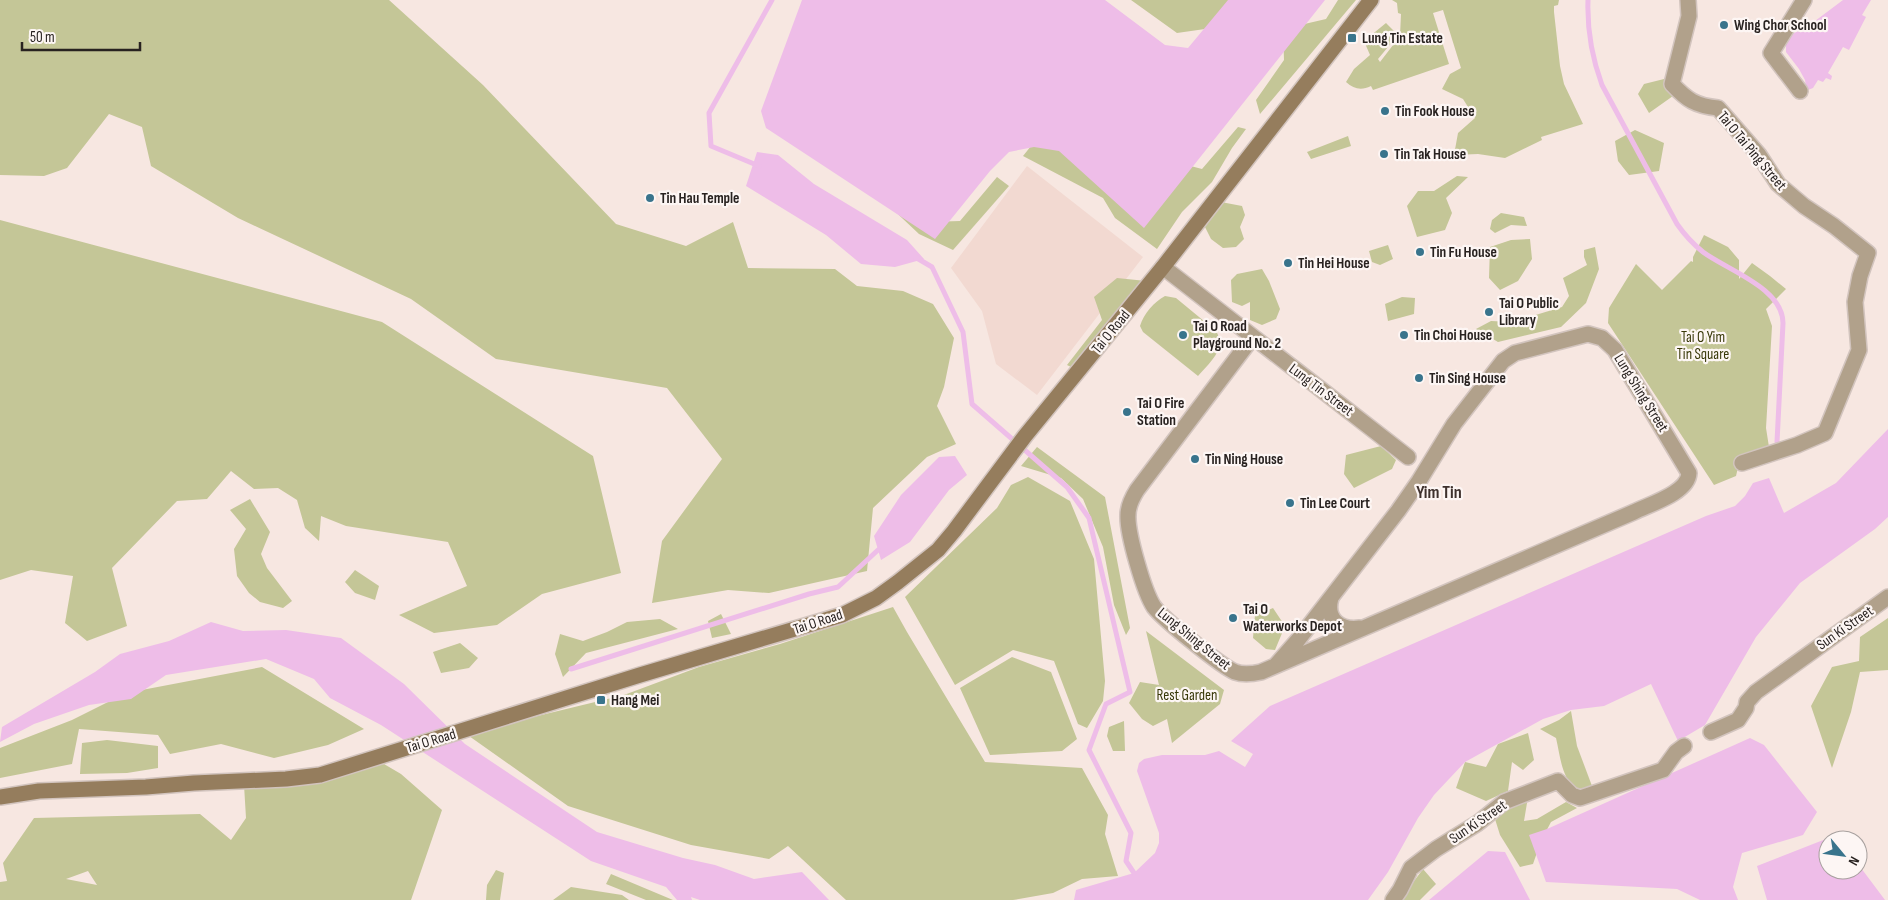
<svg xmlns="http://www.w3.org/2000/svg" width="1888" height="900" font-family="'Sofia Sans Condensed',sans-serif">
<rect width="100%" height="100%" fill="#f7e7e1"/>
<path fill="#f2d9d1" d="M 1027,166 L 1143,257 L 1037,395 L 996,364 L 982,311 L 951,268 Z"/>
<path fill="#c4c697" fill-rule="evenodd" d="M 0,0 L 389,0 L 483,85 L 616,224 L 686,246 L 733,222 L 748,268 L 835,269 L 857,286 L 903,291 L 933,304 L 954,338 L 944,387 L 937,406 L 956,444 L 927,457 L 873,508 L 867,571 L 769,593 L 728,590 L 652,603 L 662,541 L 722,459 L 667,388 L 496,359 L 411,299 L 238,218 L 151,166 L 142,127 L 109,114 L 67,168 L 44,176 L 0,175 Z
M 1131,0 L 1252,0 L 1233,25 L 1177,33 Z
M 1338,0 L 1356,0 L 1260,114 L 1256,100 L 1284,60 L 1283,29 L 1326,19 Z
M 1392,0 L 1559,0 L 1558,5 L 1554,6 L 1554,12 L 1560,66 L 1564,84 L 1583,124 L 1541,137 L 1542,140 L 1505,158 L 1478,154 L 1454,155 L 1458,133 L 1475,118 L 1463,99 L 1442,89 L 1450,74 L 1461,68 L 1443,10 L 1433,13 L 1449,64 L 1373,90 L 1371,86 C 1361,91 1354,89 1346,82 L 1354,69 L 1370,55 L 1364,41 L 1386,23 L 1398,35 L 1378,59 L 1380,62 L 1400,36 L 1401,14 L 1398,13 L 1397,3 Z
M 1668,78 L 1673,96 L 1649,113 L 1638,94 L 1644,84 Z
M 1238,127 L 1246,129 L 1232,148 L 1212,182 L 1182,212 L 1157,249 L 1115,218 L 1103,198 L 1023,156 L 1035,141 L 1183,164 L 1202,169 Z
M 1635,130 L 1664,143 L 1659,171 L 1629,175 L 1618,161 L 1615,141 Z
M 1348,136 L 1351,146 L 1311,159 L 1307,152 Z
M 1457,176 L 1468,177 L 1446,198 L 1452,213 L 1445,230 L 1417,237 L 1407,206 L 1418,191 L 1434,191 Z
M 997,177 L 1009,186 L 953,250 L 919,234 L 884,201 L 929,222 L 960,221 Z
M 1221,202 L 1242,206 L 1245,215 L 1240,227 L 1244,239 L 1236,247 L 1223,248 L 1211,239 L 1203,223 Z
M 1501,213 L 1524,217 L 1527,226 L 1511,225 L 1495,233 L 1490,229 L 1492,220 Z
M 0,220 L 382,322 L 593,456 L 621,573 L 542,594 L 497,625 L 434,633 L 399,615 L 467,586 L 448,542 L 346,526 L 321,516 L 319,541 L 305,528 L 297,500 L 278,488 L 254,489 L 231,471 L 207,499 L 177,501 L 112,568 L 127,626 L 87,641 L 65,623 L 73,576 L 31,570 L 0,580 Z
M 1704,235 L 1728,247 L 1739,260 L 1739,279 L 1752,263 L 1770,276 L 1786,289 L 1766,309 L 1772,326 L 1766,428 L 1769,447 L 1740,459 L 1736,476 L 1714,485 L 1608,323 L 1609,308 L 1636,264 L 1662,290 L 1691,261 L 1693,262 L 1693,257 Z
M 1530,239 L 1532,259 L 1518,281 L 1500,290 L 1489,278 L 1490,247 L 1511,240 Z
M 1388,245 L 1393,259 L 1380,265 L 1372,262 L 1369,251 Z
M 1595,247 L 1599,269 L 1586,303 L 1561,327 L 1498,342 L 1476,329 L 1491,321 L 1512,322 L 1562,307 L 1569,296 L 1563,278 L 1587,265 L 1584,257 L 1584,250 Z
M 1262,269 L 1269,281 L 1280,309 L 1276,319 L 1262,325 L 1250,320 L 1250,302 L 1242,306 L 1232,302 L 1231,280 L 1237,274 Z
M 1117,278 L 1146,281 L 1075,369 L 1067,365 L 1102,320 L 1094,297 Z
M 1165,296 L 1176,298 L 1216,331 C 1227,349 1210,362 1198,376 L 1143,332 L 1140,326 C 1144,313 1154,302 1165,296 Z
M 1402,297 L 1415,298 L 1414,314 L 1388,321 L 1385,304 Z
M 1381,446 L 1396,460 L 1392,469 L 1354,488 L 1344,474 L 1346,455 Z
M 1037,447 L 1105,497 L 1130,628 L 1126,635 L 1114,605 L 1103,547 L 1083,499 L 1061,478 L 1021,466 Z
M 1028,477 L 1070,501 L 1094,559 L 1105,681 L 1103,701 L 1087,728 L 1078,724 L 1054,661 L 1013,650 L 955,685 L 905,597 L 997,508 L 1011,485 Z
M 250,499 L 270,532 L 261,554 L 267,568 L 292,601 L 283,608 L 260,602 L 249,593 L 237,576 L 234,549 L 246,529 L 230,510 Z
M 355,570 L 379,586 L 375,600 L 355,593 L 345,582 Z
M 893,607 L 907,632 L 985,762 L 1082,768 L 1108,815 L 1105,834 L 1118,876 L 1082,879 L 1053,893 L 1013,900 L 846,900 L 788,846 L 769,859 L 691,845 L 568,806 L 469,736 L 525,719 L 624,695 L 699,667 L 780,644 Z
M 1273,608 L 1285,626 L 1275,650 L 1266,649 L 1253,638 L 1255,615 Z
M 721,614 L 731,634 L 712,638 L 708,621 Z
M 1888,618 L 1888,670 L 1860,672 L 1851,712 L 1832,768 L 1811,706 L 1832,667 L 1859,661 L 1860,637 Z
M 660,619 L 678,629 L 586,653 L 563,677 L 555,654 L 560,634 L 583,641 L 607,632 L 627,622 Z
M 1146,631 L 1224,690 L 1220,704 L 1172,743 L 1167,719 L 1153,726 L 1142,719 L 1129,703 L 1140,682 L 1159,685 Z
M 460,643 L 478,658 L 469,668 L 441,673 L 433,652 Z
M 1012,657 L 1051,672 L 1077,739 L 1062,751 L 990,755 L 960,688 Z
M 262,667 L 364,729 L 328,745 L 274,758 L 221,744 L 170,754 L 158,735 L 79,729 L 72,764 L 0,778 L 0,748 L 72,720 L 126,693 Z
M 1571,711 L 1577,746 L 1592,786 L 1577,792 C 1561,775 1561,760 1556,738 L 1540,729 L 1559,720 Z
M 1124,721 L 1125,751 L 1113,751 L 1107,736 L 1109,727 Z
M 1528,733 L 1534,760 L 1523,770 L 1512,762 L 1508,791 L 1486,801 L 1456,788 L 1465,762 L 1486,767 L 1498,744 Z
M 107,740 L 158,746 L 158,768 L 127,773 L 80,774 L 82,743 Z
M 384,764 L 401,774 L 442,810 L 411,900 L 0,900 L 0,882 L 7,881 L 3,863 L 34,818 L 200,814 L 231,840 L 246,818 L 244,785 L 313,782 ZM 88,871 L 97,885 L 66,879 Z
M 1506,796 L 1527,803 L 1524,821 L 1537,819 L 1566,802 L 1577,808 L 1551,822 L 1541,841 L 1533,864 L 1520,867 L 1500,835 L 1495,819 Z
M 1423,869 L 1436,884 L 1420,900 L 1400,900 Z
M 496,870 L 504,873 L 500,900 L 486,900 L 487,885 Z
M 611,874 L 673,900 L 646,900 L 606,884 Z
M 571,887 L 622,895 L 629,900 L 553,900 Z"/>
<path fill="#eebde8" d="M 802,0 L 1105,0 L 1165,45 L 1188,48 L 1228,0 L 1325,0 L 1144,228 L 1059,151 L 1034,147 L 1009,152 L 990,171 L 935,239 L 766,128 L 761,111 Z
M 1843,0 L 1871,0 L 1862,15 L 1866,17 L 1849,50 L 1843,47 L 1828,73 L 1832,76 L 1831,80 L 1826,78 L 1823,82 L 1818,80 L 1813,88 L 1808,90 L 1806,87 L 1805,80 L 1799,69 L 1786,52 L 1786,44 L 1794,33 L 1807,27 Z
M 757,152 L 778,155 L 814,184 L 907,240 L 924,259 L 895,267 L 861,264 L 826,235 L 746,186 Z
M 1888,429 L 1888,517 L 1875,529 L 1800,583 L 1756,637 L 1705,725 L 1678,741 L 1651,684 L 1604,706 L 1571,710 L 1543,719 L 1465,762 L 1434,795 L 1418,818 L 1388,872 L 1368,900 L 1074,900 L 1076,890 L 1134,873 L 1155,853 L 1159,843 L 1159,833 L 1137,771 L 1139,763 L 1144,759 L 1162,755 L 1205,755 L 1219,751 L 1245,767 L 1253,754 L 1231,741 L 1270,706 L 1706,516 L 1735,506 L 1745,496 L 1753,483 L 1769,478 L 1784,513 L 1836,483 Z
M 955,456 L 967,475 L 949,490 L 910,542 L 881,560 L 874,536 L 901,495 L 939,457 Z
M 211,622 L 243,631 L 286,630 L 341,638 L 404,684 L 465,744 L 597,832 L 683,858 L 715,865 L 754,879 L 802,872 L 829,900 L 700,900 L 691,897 L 692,900 L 677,900 L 666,887 L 591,861 L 381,725 L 330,698 L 314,679 L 266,659 L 166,675 L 131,699 L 89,705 L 34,724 L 0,742 L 2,727 L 95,672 L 120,654 L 169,641 Z
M 1750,738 L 1764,745 L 1817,812 L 1803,835 L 1742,853 L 1733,887 L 1738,900 L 1700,900 L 1677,889 L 1546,882 L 1529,835 L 1547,829 Z
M 1836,835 L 1840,840 L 1828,840 L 1828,870 L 1858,870 L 1858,864 L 1885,900 L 1767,900 L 1757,866 Z
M 1488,851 L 1505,852 L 1530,900 L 1429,900 Z"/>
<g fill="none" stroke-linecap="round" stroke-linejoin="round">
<path stroke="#eebde8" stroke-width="5" d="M 1588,0 C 1587,29 1592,58 1602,85 L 1677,224 C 1684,234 1693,244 1703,252 C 1727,270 1783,288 1783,323 L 1777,442
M 759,166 L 711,146 L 709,113 L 772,0
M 915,257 L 932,267 L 963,332 L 972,404 L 1067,487 L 1089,518 L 1130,692 L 1106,704 L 1089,750 L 1131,833 L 1126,861 L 1134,873
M 571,669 L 809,594 L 838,587 L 878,550"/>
<defs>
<path id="street" d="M 1688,0 L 1689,16 L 1672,84 C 1687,100 1696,106 1718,108 L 1759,155 L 1778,184 L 1804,206 L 1834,226 L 1868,253 L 1860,276 L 1855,302 L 1859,350 L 1825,433 L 1797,445 L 1742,463
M 1800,91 L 1771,53 L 1804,0
M 1163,267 L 1408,457
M 1252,338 L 1137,490 C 1132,498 1128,506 1128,515 C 1127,533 1144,592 1154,607 C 1163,619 1221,666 1235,672 C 1243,675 1252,674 1261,672 L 1634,512 C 1650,504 1688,493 1689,473 L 1615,350 L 1602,338 L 1588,334 L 1515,353 L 1503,361 L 1454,424 L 1419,481 L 1398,511 L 1298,640 L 1276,665
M 1331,598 C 1325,619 1340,631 1360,628
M 1711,732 L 1738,720 L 1746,708 L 1747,702 L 1756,692 L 1888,597
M 1393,900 L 1400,890 L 1411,868 L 1436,849 L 1478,823 L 1504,802 L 1558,781 L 1572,795 L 1580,798 L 1663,770 L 1676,752 L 1684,746"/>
<path id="secondary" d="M 0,797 L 39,791 L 146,787 L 194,783 L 286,779 L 320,775 L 640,675 L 842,615 L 876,598 L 898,582 L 938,550 L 954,531 L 1025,436 L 1163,267 L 1371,0"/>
</defs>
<use href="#street" stroke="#d2c4be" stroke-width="18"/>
<use href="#secondary" stroke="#d2c4be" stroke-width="18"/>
<use href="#street" stroke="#b1a18b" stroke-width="15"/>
<use href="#secondary" stroke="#957d5d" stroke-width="15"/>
</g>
<g fill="#39748c" stroke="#fdf6f4" stroke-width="2">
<circle cx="1724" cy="25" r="5"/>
<rect x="1347" y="33" width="10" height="10" rx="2.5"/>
<circle cx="1385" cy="111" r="5"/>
<circle cx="1384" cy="154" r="5"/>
<circle cx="650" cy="198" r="5"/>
<circle cx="1420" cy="252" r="5"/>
<circle cx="1288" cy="263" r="5"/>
<circle cx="1489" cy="312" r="5"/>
<circle cx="1183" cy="335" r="5"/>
<circle cx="1404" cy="335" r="5"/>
<circle cx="1419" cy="378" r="5"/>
<circle cx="1127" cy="412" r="5"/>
<circle cx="1195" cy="459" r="5"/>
<circle cx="1290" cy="503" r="5"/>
<circle cx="1233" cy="618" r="5"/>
<rect x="596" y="695" width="10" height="10" rx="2.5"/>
</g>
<g text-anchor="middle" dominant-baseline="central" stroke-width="4.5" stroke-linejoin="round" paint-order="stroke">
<g font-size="15" font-weight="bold" fill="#282220" stroke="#fdf6f4" text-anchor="start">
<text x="1734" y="25">Wing Chor School</text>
<text x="1362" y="38">Lung Tin Estate</text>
<text x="1395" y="111">Tin Fook House</text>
<text x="1394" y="154">Tin Tak House</text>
<text x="660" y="198">Tin Hau Temple</text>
<text x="1430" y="252">Tin Fu House</text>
<text x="1298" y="263">Tin Hei House</text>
<text x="1499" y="303">Tai O Public<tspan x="1499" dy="17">Library</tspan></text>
<text x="1193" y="326">Tai O Road<tspan x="1193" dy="17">Playground No. 2</tspan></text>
<text x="1414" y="335">Tin Choi House</text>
<text x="1429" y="378">Tin Sing House</text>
<text x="1137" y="403">Tai O Fire<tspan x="1137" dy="17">Station</tspan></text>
<text x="1205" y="459">Tin Ning House</text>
<text x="1300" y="503">Tin Lee Court</text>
<text x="1243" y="609">Tai O<tspan x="1243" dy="17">Waterworks Depot</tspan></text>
<text x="611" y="700">Hang Mei</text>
</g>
<g font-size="15" fill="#282220" stroke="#fdf6f4">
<text transform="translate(1752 151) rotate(50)">Tai O Tai Ping Street</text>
<text transform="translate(1111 332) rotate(-51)">Tai O Road</text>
<text transform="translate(1321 390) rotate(37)">Lung Tin Street</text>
<text transform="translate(1641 393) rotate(58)">Lung Shing Street</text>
<text transform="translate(818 622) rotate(-18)">Tai O Road</text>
<text transform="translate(1845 628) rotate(-35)">Sun Ki Street</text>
<text transform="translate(1194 639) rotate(39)">Lung Shing Street</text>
<text transform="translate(431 741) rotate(-17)">Tai O Road</text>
<text transform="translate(1478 822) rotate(-34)">Sun Ki Street</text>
</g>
<g font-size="15" fill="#383808" stroke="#fdf6f4">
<text x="1703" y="337">Tai O Yim<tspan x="1703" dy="17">Tin Square</tspan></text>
<text x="1187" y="695">Rest Garden</text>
</g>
<g font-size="18" font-weight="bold" fill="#3e312d" stroke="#fdf6f4">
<text x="1439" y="492">Yim Tin</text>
</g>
</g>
<g transform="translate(1843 855) rotate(119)"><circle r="24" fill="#fdf6f4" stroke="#a8a19f"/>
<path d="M0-4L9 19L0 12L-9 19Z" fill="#39748c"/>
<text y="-8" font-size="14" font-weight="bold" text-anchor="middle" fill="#282220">N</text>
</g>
<path d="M22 42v8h118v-8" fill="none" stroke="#282220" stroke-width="2.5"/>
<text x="30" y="42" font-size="15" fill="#282220" stroke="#fdf6f4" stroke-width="4" paint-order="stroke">50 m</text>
</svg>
